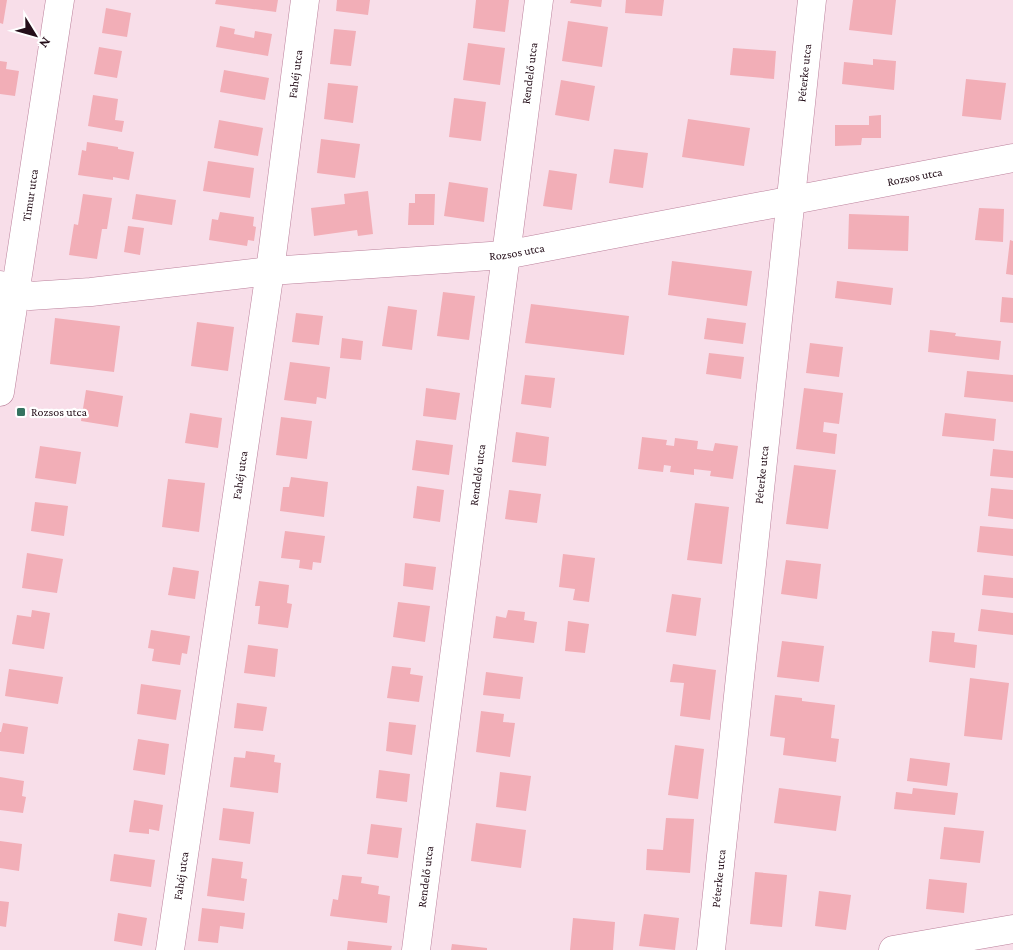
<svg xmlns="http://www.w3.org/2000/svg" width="1013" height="950" font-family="'Crimson Pro',serif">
<rect width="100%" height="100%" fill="#f8dee9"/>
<path fill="#f2aeb7" d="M 0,0 L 7,0 L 3,24 L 0,23 Z
M 216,0 L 278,0 L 276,12 L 215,4 Z
M 337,0 L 370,0 L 368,15 L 336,11 Z
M 476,0 L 509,0 L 505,32 L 473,28 Z
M 571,0 L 602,0 L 601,7 L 570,3 Z
M 626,0 L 664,0 L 662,16 L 625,13 Z
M 853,0 L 896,0 L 892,35 L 849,30 Z
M 106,8 L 131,13 L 127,37 L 102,33 Z
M 568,21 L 608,27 L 602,67 L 562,61 Z
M 220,26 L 235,29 L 234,34 L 254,38 L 255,31 L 272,34 L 268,56 L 216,47 Z
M 334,29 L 356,31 L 351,66 L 330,64 Z
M 468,43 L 505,48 L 500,85 L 463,80 Z
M 99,47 L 122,51 L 117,78 L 94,74 Z
M 733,48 L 776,51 L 774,79 L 730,75 Z
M 873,59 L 896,61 L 894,90 L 842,84 L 844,62 L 873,65 Z
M 0,61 L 7,62 L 6,69 L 19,71 L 15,96 L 0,94 Z
M 224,70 L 269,78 L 265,100 L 220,92 Z
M 966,79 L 1006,83 L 1001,120 L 962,116 Z
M 561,80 L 595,86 L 589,121 L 555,115 Z
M 328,83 L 358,86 L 353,123 L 324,119 Z
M 93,95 L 118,99 L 115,120 L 124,121 L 122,132 L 88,126 Z
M 454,98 L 486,102 L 481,141 L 449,137 Z
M 881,115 L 881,138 L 862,138 L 861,145 L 835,146 L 835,125 L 869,125 L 869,116 Z
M 688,119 L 750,128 L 744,166 L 682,157 Z
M 219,120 L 263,128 L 258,156 L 214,148 Z
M 321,139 L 360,144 L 355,178 L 317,173 Z
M 87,142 L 118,147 L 118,149 L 134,152 L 129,180 L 113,177 L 113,180 L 78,175 L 82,150 L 86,151 Z
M 614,149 L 648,153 L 643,188 L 609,183 Z
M 208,161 L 254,168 L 250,198 L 203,191 Z
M 549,170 L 577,174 L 572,210 L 543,206 Z
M 449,182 L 488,188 L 484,222 L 444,216 Z
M 368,191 L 373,234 L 358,236 L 357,230 L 314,236 L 311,208 L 345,204 L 344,194 Z
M 83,194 L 112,198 L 107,229 L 102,229 L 97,259 L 69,255 L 74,224 L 78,225 Z
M 136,194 L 176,200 L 172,225 L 132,219 Z
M 415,194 L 435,194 L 434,225 L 408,225 L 409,203 L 415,203 Z
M 979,208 L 1004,209 L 1003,242 L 975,240 Z
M 220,212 L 254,217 L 253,226 L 256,227 L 254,241 L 248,240 L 247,246 L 209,240 L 212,219 L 218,220 Z
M 849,214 L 909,216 L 908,251 L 848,249 Z
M 128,226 L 144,228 L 140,255 L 124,252 Z
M 1010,240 L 1013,241 L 1013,275 L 1006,274 Z
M 672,261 L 752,271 L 747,306 L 668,295 Z
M 837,281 L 893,288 L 891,305 L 835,298 Z
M 443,292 L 475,296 L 469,340 L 437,336 Z
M 1002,297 L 1013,298 L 1013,323 L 1000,322 Z
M 531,304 L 629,316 L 624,355 L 525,343 Z
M 388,306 L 417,310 L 412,350 L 382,346 Z
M 296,313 L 323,316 L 319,345 L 292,342 Z
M 55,318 L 120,326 L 114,372 L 50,364 Z
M 707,318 L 746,323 L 743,344 L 704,339 Z
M 197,322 L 234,327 L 228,371 L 191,366 Z
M 930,330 L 956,333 L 955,336 L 1001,341 L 999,360 L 928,352 Z
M 342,338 L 363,341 L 361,360 L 340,358 Z
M 810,343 L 843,347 L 839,377 L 806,373 Z
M 709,353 L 744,357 L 741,379 L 706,374 Z
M 290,362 L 330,367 L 326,399 L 317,397 L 316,404 L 284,400 Z
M 967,371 L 1013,375 L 1013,402 L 964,397 Z
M 525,375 L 555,378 L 551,408 L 521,404 Z
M 426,388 L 460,393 L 456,420 L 423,416 Z
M 804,388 L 843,393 L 839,424 L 824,422 L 823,432 L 837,434 L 835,454 L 796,449 Z
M 86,390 L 123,396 L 118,427 L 81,421 Z
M 190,413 L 222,418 L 218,448 L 185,443 Z
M 945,413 L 996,419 L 994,441 L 942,436 Z
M 281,417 L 312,421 L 307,459 L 276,455 Z
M 516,432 L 549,437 L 546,466 L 512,462 Z
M 642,437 L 667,440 L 666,445 L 674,446 L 675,438 L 698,441 L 697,449 L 713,451 L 715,443 L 738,446 L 733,479 L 710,476 L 711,471 L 694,469 L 694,475 L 670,472 L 671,466 L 664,465 L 663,472 L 638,469 Z
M 416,440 L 453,445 L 449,475 L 412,470 Z
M 40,446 L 81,452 L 76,484 L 35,478 Z
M 993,449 L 1013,451 L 1013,478 L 990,476 Z
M 794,465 L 836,470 L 828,529 L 786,524 Z
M 291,477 L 328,482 L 324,517 L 280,511 L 283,487 L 289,487 Z
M 168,479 L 205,483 L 199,532 L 162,527 Z
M 417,486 L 444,490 L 440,522 L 413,518 Z
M 991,488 L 1013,490 L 1013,519 L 988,516 Z
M 509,490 L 541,494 L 537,523 L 505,519 Z
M 35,502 L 68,506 L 64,536 L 31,531 Z
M 695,503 L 729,507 L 722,564 L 687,560 Z
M 980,526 L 1013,529 L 1013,556 L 977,552 Z
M 285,531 L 325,536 L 321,563 L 313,562 L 312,570 L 299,568 L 300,560 L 281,558 Z
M 27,553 L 63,559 L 57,593 L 22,588 Z
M 563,554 L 595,558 L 589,602 L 573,600 L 575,589 L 559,587 Z
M 786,560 L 821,564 L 817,599 L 781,594 Z
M 405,563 L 436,567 L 433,590 L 403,586 Z
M 173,567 L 199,571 L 195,599 L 168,595 Z
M 984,575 L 1013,578 L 1013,598 L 982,595 Z
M 259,581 L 289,585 L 287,603 L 292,604 L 288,628 L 258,624 L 260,606 L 255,606 Z
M 672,594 L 701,598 L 696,636 L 666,632 Z
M 398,602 L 430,606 L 425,642 L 393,637 Z
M 981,609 L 1013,613 L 1013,635 L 978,631 Z
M 32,610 L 50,613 L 44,649 L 12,644 L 17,615 L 31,617 Z
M 508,610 L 525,612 L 524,620 L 537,622 L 534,643 L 493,638 L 496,616 L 506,618 Z
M 568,621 L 589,624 L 585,653 L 565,651 Z
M 151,630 L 190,636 L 187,654 L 182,653 L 180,665 L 152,661 L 154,649 L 148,648 Z
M 932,631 L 955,633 L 954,642 L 977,645 L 975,668 L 929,662 Z
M 782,641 L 824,646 L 819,682 L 777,677 Z
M 248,645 L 278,649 L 275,677 L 244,673 Z
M 673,664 L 716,670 L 710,720 L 680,716 L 684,683 L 670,682 Z
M 392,666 L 411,668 L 410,674 L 423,676 L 419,702 L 387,698 Z
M 9,669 L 63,677 L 58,704 L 5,696 Z
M 486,672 L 523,677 L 520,699 L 483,695 Z
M 970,678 L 1009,683 L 1002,740 L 964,736 Z
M 141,684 L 181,690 L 176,720 L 137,714 Z
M 775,695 L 802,698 L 802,701 L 835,705 L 831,738 L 839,739 L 836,762 L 783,755 L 785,738 L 770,736 Z
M 237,703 L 267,707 L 263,731 L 234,728 Z
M 481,711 L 504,714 L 503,722 L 515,723 L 510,757 L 476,752 Z
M 389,722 L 416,725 L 412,755 L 386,751 Z
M 3,723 L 28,727 L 24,754 L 0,751 L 0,732 L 1,732 Z
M 138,739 L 169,744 L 165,775 L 133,770 Z
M 675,745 L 704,749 L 698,799 L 668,795 Z
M 246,751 L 275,755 L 274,762 L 281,763 L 278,793 L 230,787 L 234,757 L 245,758 Z
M 910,758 L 950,763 L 947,786 L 907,781 Z
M 379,770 L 410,774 L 407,802 L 376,798 Z
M 500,772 L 531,776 L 526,811 L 496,807 Z
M 0,777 L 24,781 L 22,796 L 26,797 L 23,813 L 0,810 Z
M 779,788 L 841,796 L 836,831 L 774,823 Z
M 913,788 L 958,793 L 955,815 L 894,809 L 896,792 L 912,794 Z
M 134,800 L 163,805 L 159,831 L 149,829 L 149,834 L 129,832 Z
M 223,808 L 254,812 L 250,844 L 219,840 Z
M 666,818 L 694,819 L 690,873 L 646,870 L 647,849 L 663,850 Z
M 476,823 L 526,830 L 521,868 L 471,861 Z
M 371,824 L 402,828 L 398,858 L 367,854 Z
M 944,827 L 984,831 L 980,863 L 940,859 Z
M 0,841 L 22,844 L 19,871 L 0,868 Z
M 114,854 L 155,860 L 151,887 L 110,881 Z
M 212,858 L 243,862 L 241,878 L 247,879 L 244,901 L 207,896 Z
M 755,872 L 787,875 L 782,927 L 750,924 Z
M 342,875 L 362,877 L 361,883 L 379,886 L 378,894 L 390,896 L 387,923 L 330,916 L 333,899 L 338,900 Z
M 929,879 L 967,883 L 964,913 L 926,909 Z
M 819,891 L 851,895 L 846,930 L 815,926 Z
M 0,901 L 9,902 L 6,927 L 0,926 Z
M 202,908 L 245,913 L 243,929 L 220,926 L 218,943 L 198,941 Z
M 118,913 L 147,918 L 142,946 L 114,941 Z
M 644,914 L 679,918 L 675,950 L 639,946 Z
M 573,918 L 615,922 L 613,950 L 570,950 Z
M 348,941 L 392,946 L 391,950 L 347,950 Z
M 452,944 L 487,948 L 487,950 L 451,950 Z"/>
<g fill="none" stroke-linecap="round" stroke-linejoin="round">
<defs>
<g id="minor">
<path id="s1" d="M 0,285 L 30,296 L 91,292 L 270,271 L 505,255 L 1013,158"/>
<path id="s2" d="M 0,392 L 60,0"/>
<path id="s3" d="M 170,950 L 270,271 L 305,0"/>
<path id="s4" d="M 416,950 L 539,0"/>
<path id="s5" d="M 711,950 L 812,0"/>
<path d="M 893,950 L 1013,929"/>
</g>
</defs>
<use href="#minor" stroke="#bb809b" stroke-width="29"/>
<use href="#minor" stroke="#fff" stroke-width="28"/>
</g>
<rect fill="#357360" stroke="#fff" stroke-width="2" x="16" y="407" width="10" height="10" rx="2.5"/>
<g text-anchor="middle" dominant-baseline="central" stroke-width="4.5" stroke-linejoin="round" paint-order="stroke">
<g font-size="12" fill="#240e19" stroke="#fff">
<text stroke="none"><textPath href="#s5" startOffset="882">Péterke utca</textPath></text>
<text stroke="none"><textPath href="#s4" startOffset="884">Rendelő utca</textPath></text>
<text stroke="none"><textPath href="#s3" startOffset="885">Fahéj utca</textPath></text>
<text stroke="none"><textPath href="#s1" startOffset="926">Rozsos utca</textPath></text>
<text stroke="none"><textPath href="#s2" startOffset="199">Timur utca</textPath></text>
<text stroke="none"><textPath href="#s1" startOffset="521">Rozsos utca</textPath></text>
<text stroke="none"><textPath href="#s3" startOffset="480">Fahéj utca</textPath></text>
<text stroke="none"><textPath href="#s4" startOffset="479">Rendelő utca</textPath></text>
<text stroke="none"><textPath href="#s5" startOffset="478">Péterke utca</textPath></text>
<text stroke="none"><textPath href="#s3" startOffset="75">Fahéj utca</textPath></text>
<text stroke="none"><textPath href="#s4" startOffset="74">Rendelő utca</textPath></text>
<text stroke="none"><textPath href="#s5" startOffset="72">Péterke utca</textPath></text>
</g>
<g font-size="12" fill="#240e19" stroke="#fff" text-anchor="start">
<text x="31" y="412">Rozsos utca</text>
</g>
</g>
<g transform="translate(35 35) rotate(127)" stroke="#ffffff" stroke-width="4" paint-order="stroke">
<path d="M0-4L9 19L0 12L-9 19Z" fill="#240e19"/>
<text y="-8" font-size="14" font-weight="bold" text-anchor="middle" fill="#240e19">N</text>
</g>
</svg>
